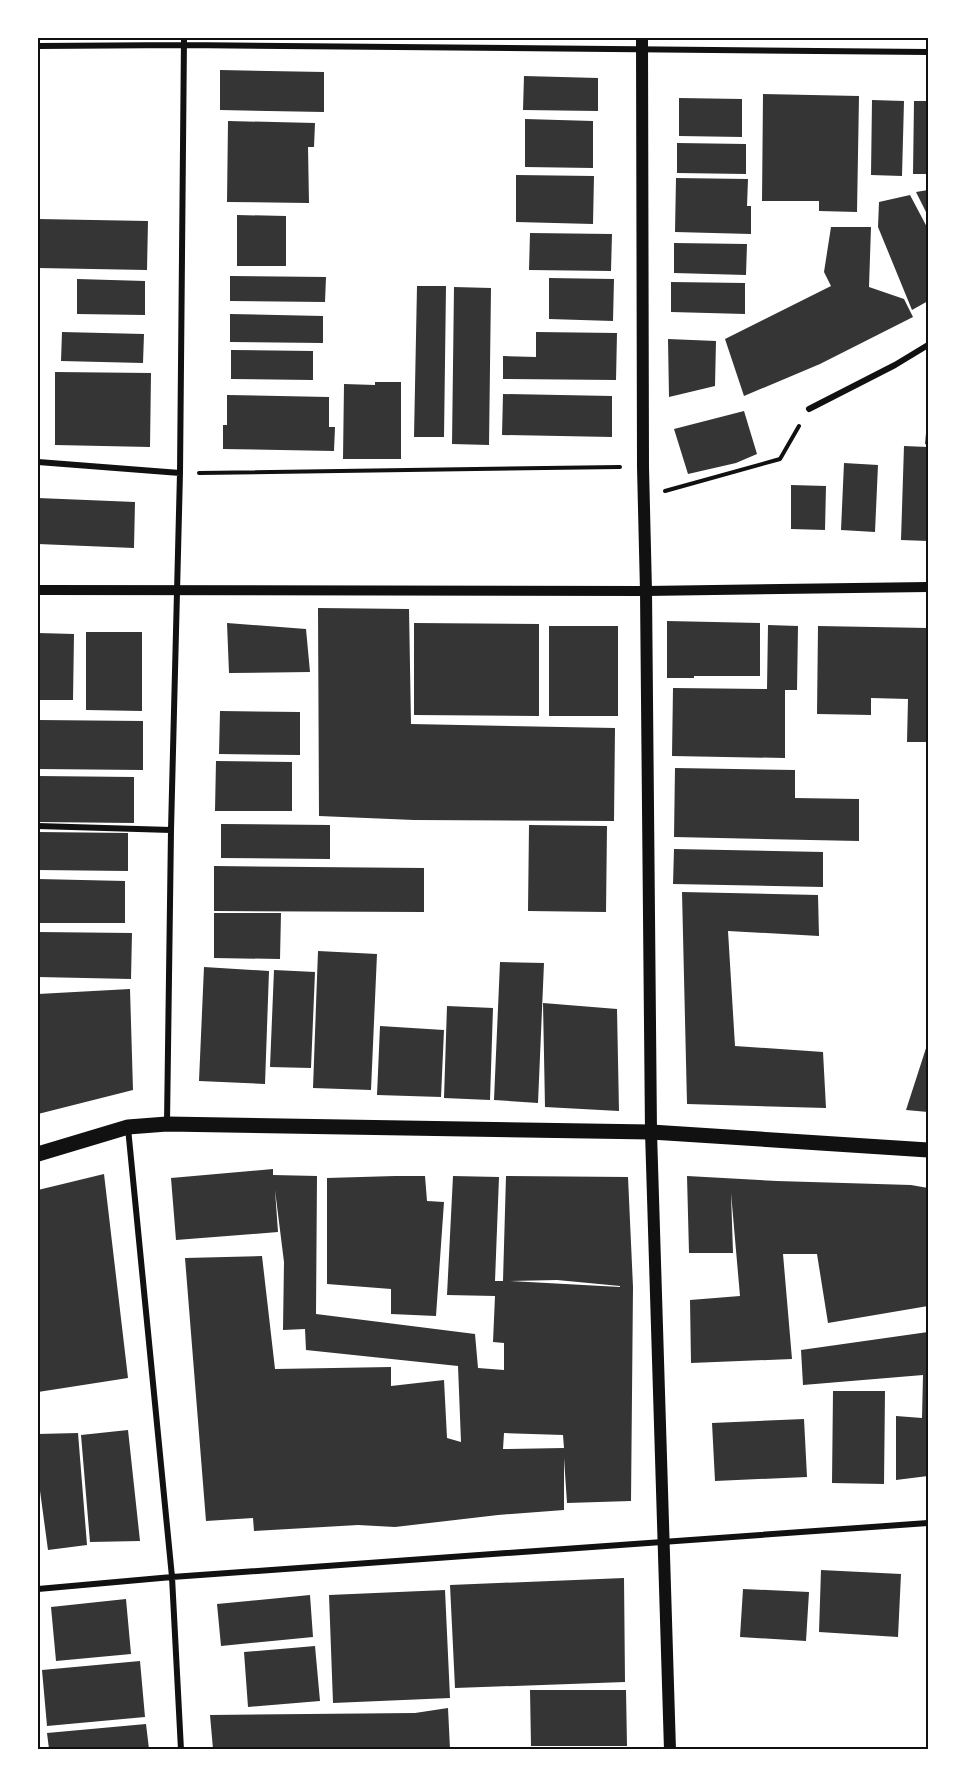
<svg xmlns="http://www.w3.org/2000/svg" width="966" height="1787" font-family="'IBM Plex Sans',sans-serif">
<rect width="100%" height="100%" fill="#fff"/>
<path fill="#353535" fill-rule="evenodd" d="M 220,70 L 324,72 L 324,112 L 220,110 Z
M 524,76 L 598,78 L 598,111 L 523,110 Z
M 763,94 L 859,96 L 857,212 L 819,211 L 819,201 L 762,201 Z
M 679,98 L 742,99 L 742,137 L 679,136 Z
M 872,100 L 904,101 L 902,176 L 871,175 Z
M 914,101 L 928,101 L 928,174 L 913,174 Z
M 525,119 L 593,121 L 593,168 L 525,167 Z
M 228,121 L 315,123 L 314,147 L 308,147 L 309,203 L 227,202 Z
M 677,143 L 746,144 L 746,174 L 677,173 Z
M 516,175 L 594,176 L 593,224 L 516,222 Z
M 676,178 L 748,179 L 747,206 L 751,206 L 751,234 L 675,232 Z
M 928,190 L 928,216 L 916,192 Z
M 910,195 L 928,229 L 928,301 L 912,310 L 878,227 L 879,202 Z
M 237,215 L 286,216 L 286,266 L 237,266 Z
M 38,219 L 148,221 L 147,270 L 38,268 Z
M 831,227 L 871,227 L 869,287 L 904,299 L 913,317 L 820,364 L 744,396 L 725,339 L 831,286 L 824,272 Z
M 530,233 L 612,234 L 611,271 L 529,270 Z
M 674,243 L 747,244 L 746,275 L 674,273 Z
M 230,276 L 326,277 L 325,302 L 230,301 Z
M 549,278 L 614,279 L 613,321 L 549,319 Z
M 77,279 L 145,281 L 145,315 L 77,314 Z
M 671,282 L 745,283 L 745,314 L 671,312 Z
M 417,286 L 446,286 L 444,437 L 414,437 Z
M 454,287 L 491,288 L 489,445 L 452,444 Z
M 230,314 L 323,316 L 323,343 L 230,342 Z
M 62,332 L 144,334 L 143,363 L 61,361 Z
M 536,332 L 617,333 L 616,380 L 503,379 L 503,356 L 536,357 Z
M 668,339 L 716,341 L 715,386 L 669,397 Z
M 231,350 L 313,351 L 313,380 L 231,379 Z
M 55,372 L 151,373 L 150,447 L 55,445 Z
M 375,382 L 401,382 L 401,459 L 343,459 L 344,384 L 375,385 Z
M 503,394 L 612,396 L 612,437 L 502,435 Z
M 227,395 L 329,397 L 329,427 L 335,427 L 334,451 L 223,449 L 223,425 L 227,425 Z
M 744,411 L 757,454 L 736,463 L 688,474 L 674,429 Z
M 927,422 L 928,422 L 928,445 L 925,444 Z
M 904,446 L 928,447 L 928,541 L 901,540 Z
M 844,463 L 878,465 L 875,532 L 841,530 Z
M 791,485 L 826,486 L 825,530 L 791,529 Z
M 38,498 L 135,502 L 134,548 L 38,544 Z
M 318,608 L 409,609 L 411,724 L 615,728 L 614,821 L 414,820 L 319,816 Z
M 667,621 L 760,623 L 760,676 L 694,676 L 694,678 L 667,678 Z
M 227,623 L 306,629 L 310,672 L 229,673 Z
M 414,623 L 539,624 L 539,716 L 414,715 Z
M 768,625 L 798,626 L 797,690 L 785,690 L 785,758 L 672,756 L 673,688 L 767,689 Z
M 549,626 L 618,626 L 618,716 L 549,716 Z
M 818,626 L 928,628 L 928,742 L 907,742 L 908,699 L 871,698 L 871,715 L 817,714 Z
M 86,632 L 142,632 L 142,711 L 86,710 Z
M 38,633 L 74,634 L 73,700 L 38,700 Z
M 220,711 L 300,712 L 300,755 L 219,754 Z
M 38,720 L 143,721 L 143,770 L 38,769 Z
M 216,761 L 292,762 L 292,811 L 215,811 Z
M 675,768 L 795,770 L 795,798 L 859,799 L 859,841 L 674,837 Z
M 38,776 L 134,777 L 134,823 L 38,822 Z
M 221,824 L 330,825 L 330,859 L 221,858 Z
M 529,825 L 607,826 L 606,912 L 528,911 Z
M 38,832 L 128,833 L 128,871 L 38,870 Z
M 674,849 L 823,852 L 823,887 L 673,884 Z
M 214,866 L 424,868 L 424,912 L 214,911 Z
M 38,879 L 125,881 L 125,923 L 38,923 Z
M 682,892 L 818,895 L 819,936 L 728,931 L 735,1046 L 823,1052 L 826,1108 L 687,1104 Z
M 214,913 L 281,913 L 280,959 L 214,958 Z
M 38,932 L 132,933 L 131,979 L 38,977 Z
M 318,951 L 377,954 L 371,1090 L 313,1088 Z
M 500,962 L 544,963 L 538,1103 L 494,1100 Z
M 204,967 L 269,971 L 265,1084 L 199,1081 Z
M 274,970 L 315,972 L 311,1068 L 270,1067 Z
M 130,989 L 133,1090 L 38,1114 L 38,994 Z
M 543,1003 L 617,1009 L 619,1111 L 545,1107 Z
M 447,1006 L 493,1008 L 490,1100 L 444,1098 Z
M 380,1026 L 444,1030 L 441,1097 L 377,1095 Z
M 928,1042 L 928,1112 L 906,1110 Z
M 273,1169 L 273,1175 L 317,1176 L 316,1314 L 475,1334 L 478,1368 L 504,1370 L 504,1343 L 493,1342 L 495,1296 L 447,1295 L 453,1176 L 499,1177 L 495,1281 L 503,1281 L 506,1176 L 628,1177 L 633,1287 L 631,1501 L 567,1503 L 564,1458 L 564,1510 L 498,1515 L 395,1527 L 358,1525 L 254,1531 L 253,1518 L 206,1521 L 185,1258 L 262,1256 L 275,1369 L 391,1367 L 391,1386 L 444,1380 L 447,1438 L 461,1442 L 458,1366 L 306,1350 L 305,1329 L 283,1330 L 284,1262 L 275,1190 L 278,1232 L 176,1240 L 171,1178 ZM 557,1280 L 620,1286 L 620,1287 L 510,1281 ZM 504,1433 L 563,1435 L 564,1448 L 503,1449 Z
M 104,1174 L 128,1378 L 38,1392 L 38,1190 Z
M 395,1176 L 425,1176 L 427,1201 L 444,1202 L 436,1316 L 391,1314 L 391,1289 L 327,1284 L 327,1178 Z
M 687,1176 L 777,1181 L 911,1185 L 928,1188 L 928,1306 L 828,1323 L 817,1254 L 783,1254 L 792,1359 L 691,1363 L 690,1300 L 740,1296 L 731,1193 L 733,1253 L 689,1253 Z
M 928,1332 L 928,1476 L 896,1480 L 896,1416 L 922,1418 L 923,1375 L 803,1385 L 801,1350 Z
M 833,1391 L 885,1391 L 884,1484 L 832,1483 Z
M 804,1419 L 807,1477 L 715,1481 L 712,1423 Z
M 128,1430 L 140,1541 L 90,1542 L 81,1435 Z
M 78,1433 L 87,1545 L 48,1550 L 38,1476 L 38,1434 Z
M 821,1570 L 901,1574 L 898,1637 L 819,1632 Z
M 624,1578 L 625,1682 L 455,1688 L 450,1585 Z
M 743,1589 L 809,1592 L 806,1641 L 740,1637 Z
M 445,1590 L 450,1698 L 333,1703 L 329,1595 Z
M 310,1595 L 313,1637 L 221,1646 L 217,1604 Z
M 126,1599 L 131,1654 L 56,1661 L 51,1607 Z
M 315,1646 L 320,1701 L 248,1707 L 244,1652 Z
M 140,1661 L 145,1717 L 47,1726 L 42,1670 Z
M 530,1690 L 626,1690 L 627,1746 L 531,1746 Z
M 448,1708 L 450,1749 L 213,1749 L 210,1715 L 415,1713 Z
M 146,1724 L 149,1749 L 49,1749 L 47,1733 Z"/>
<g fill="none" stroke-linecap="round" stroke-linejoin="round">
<path stroke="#111" stroke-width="4" d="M 199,473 L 620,467
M 665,491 L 780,459 L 799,426"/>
<path stroke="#111" stroke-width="6" d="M 38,46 L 184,45 L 928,52
M 809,409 L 895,365 L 928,345
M 38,462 L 180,473
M 38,826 L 171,830
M 167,1123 L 171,830 L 180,473 L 184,38
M 128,1128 L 172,1577 L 181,1750
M 38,1589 L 172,1577 L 928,1523"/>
<path stroke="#111" stroke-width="10" d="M 38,590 L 646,591 L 928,587"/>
<path stroke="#111" stroke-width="12" d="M 642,38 L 643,467 L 646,591 L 651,1132 L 670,1750"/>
<path stroke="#111" stroke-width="15" d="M 38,1154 L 128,1127 L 167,1124 L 651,1132 L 928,1150"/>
</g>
<rect width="966" height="1787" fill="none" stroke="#ffffff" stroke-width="78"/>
<rect x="39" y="39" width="888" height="1709" fill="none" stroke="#111" stroke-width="2"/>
</svg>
